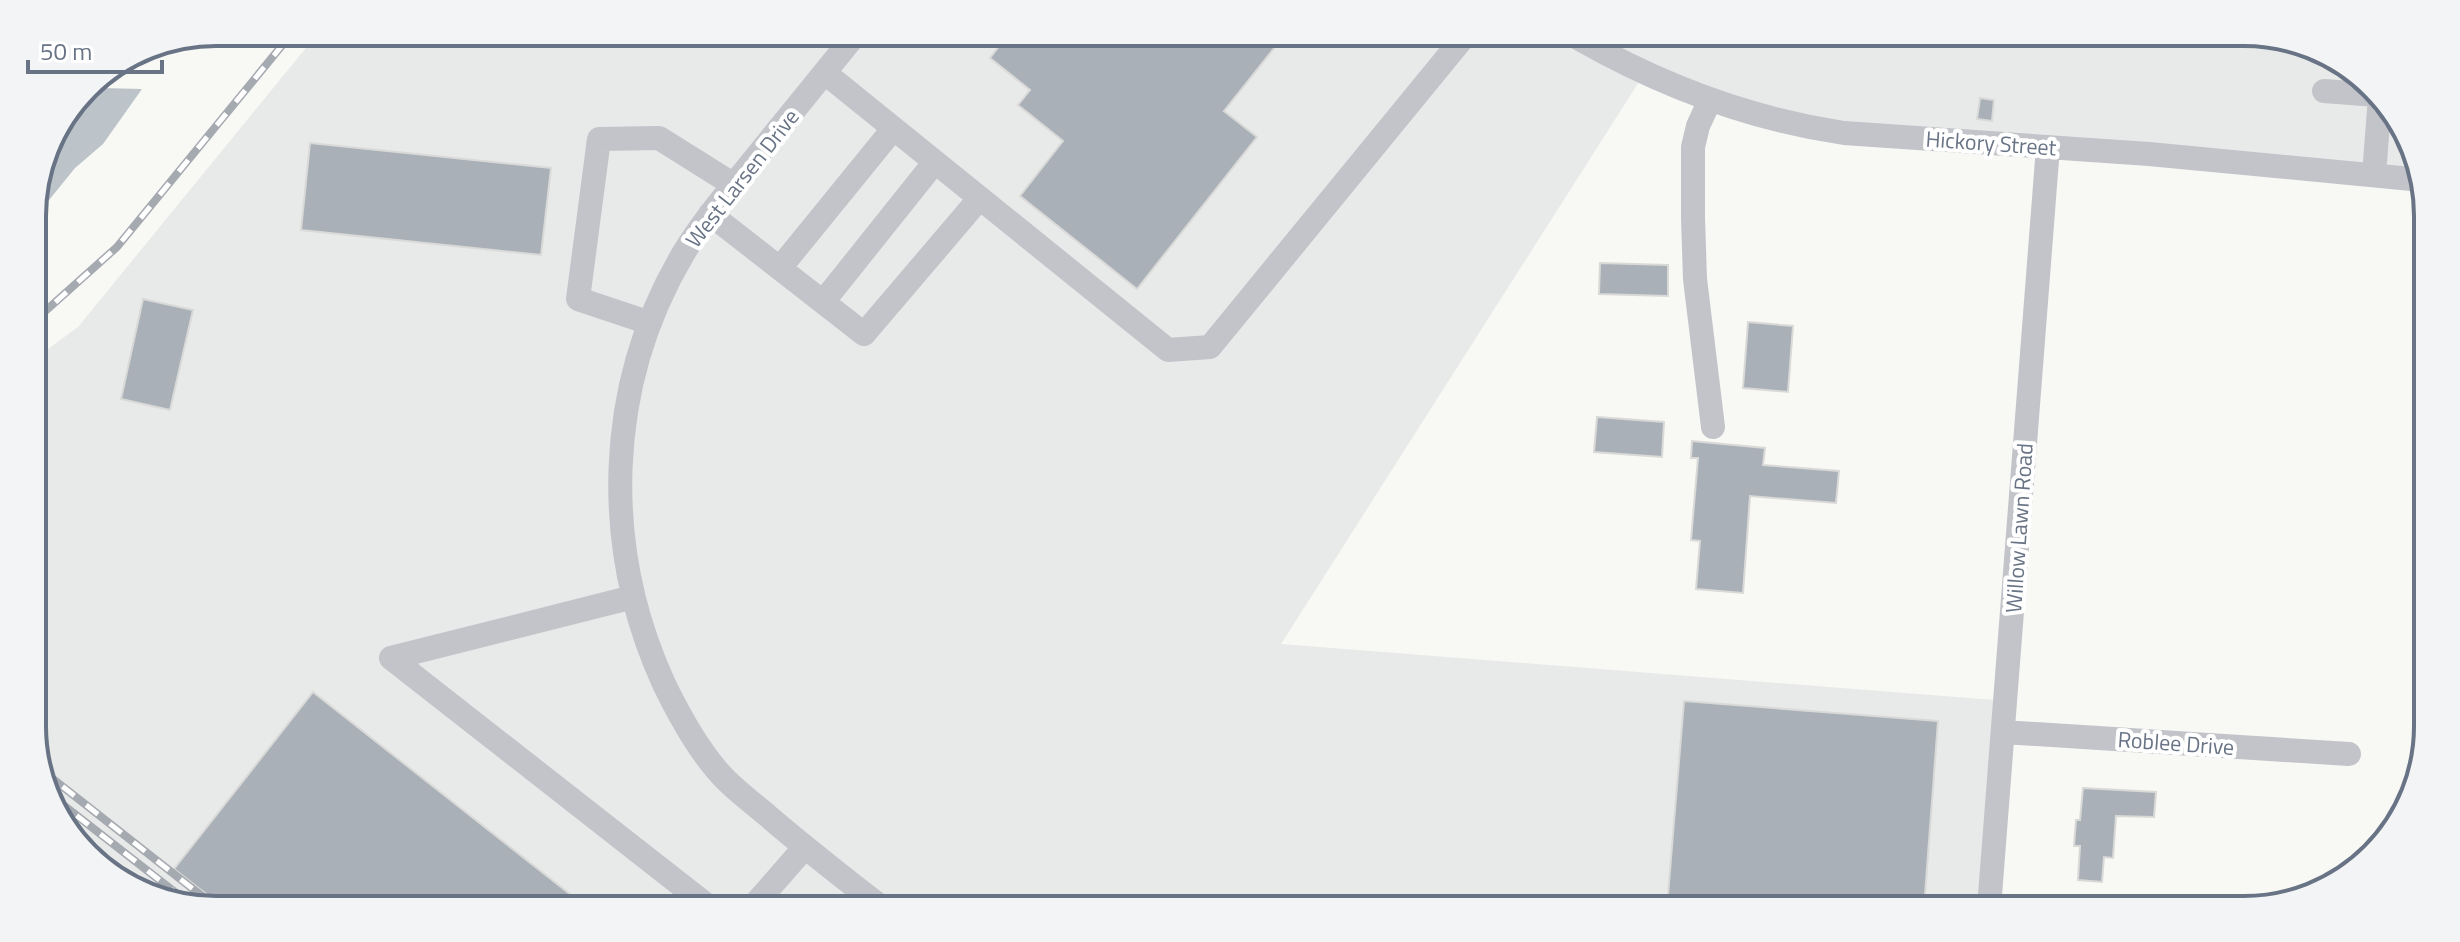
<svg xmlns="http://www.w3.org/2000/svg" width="2460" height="942" font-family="'Titillium Web',sans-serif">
<rect width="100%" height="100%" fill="#f8f8f5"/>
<path fill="#e8e9e9" d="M 319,32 L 2304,42 L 2390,104 L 2422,180 L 1844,133 L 1644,74 L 1281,644 L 2007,701 L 1989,908 L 156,900 L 124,878 L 73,837 L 35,761 L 33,360 L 78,327 Z"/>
<path fill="#bcc4ca" d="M 101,88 L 142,89 L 103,144 L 75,168 L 45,205 L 33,226 C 32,186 47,125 78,99 C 84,94 94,91 101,88 Z"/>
<path fill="#aab0b8" stroke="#d9dad8" stroke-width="2" d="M 1007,36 L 1283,37 L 1224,111 L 1257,137 L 1137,289 L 1020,196 L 1063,141 L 1018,105 L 1030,90 L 990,58 Z
M 1980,98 L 1994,100 L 1992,121 L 1977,119 Z
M 310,143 L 551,168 L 541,255 L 301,230 Z
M 1600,263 L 1668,265 L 1668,296 L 1599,294 Z
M 143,299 L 193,310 L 170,410 L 121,399 Z
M 1748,322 L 1793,326 L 1788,392 L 1743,388 Z
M 1597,417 L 1664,422 L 1662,457 L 1594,452 Z
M 1692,441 L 1765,448 L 1763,465 L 1839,471 L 1836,503 L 1750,496 L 1743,593 L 1696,589 L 1700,541 L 1691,540 L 1698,458 L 1691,458 Z
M 313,692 L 580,902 L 214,900 L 174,869 Z
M 1684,701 L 1938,721 L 1924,908 L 1667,907 Z
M 2083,788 L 2156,792 L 2154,817 L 2116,816 L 2113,858 L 2104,857 L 2102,882 L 2078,880 L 2080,846 L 2074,846 L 2076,820 L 2080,820 Z"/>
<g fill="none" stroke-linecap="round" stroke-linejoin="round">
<path stroke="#c2c4c9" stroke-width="24" d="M 855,35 C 821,77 786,120 752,162 C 728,192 703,221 683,254 C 605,386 601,546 664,684 C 680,717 700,754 726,780 C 739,793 754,804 768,816 C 803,846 840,875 876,903
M 1578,38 C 1662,86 1749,119 1844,133 L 2149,154 L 2422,180
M 825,73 L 1168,350 L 1210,347 L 1463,38
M 2324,91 L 2377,95
M 1710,100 L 1698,126 L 1693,147 L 1693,218 L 1695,279 L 1713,427
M 2374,175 L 2380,97
M 710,214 L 864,334 L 979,199
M 780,268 L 893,129
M 823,302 L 934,163
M 650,323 L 578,299 L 599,139 L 659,138 L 734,185
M 633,597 L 391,658 L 704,903
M 2003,732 L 2349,754
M 756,903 L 805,847
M 1989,908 L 2048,147"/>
<defs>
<path id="rail" d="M 33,322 L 117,247 L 293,32
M 39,768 L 207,900
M 53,797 L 185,900"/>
</defs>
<use href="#rail" stroke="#a5a9b0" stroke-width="8"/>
<use href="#rail" stroke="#fff" stroke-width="5" stroke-dasharray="15" stroke-linecap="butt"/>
</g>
<g text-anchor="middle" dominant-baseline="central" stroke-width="8" stroke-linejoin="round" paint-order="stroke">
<g font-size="22" fill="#687385" stroke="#fff">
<text transform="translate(1991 143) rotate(4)">Hickory Street</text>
<text transform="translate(742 178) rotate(-52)">West Larsen Drive</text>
<text transform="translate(2019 528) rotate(-86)">Willow Lawn Road</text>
<text transform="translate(2176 743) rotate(4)">Roblee Drive</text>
</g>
</g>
<path d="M0 0H2460V942H0ZM216 46H2244A170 170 0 0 1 2414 216V726A170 170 0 0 1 2244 896H216A170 170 0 0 1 46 726V216A170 170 0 0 1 216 46Z" fill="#f3f4f5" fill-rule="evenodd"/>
<path fill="none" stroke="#687385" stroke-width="4" d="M216 46H2244A170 170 0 0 1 2414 216V726A170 170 0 0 1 2244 896H216A170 170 0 0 1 46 726V216A170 170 0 0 1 216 46Z"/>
<path d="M28 60v12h134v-12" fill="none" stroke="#687385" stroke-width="4"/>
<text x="40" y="60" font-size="24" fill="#687385" stroke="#ffffff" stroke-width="6" paint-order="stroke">50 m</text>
</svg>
